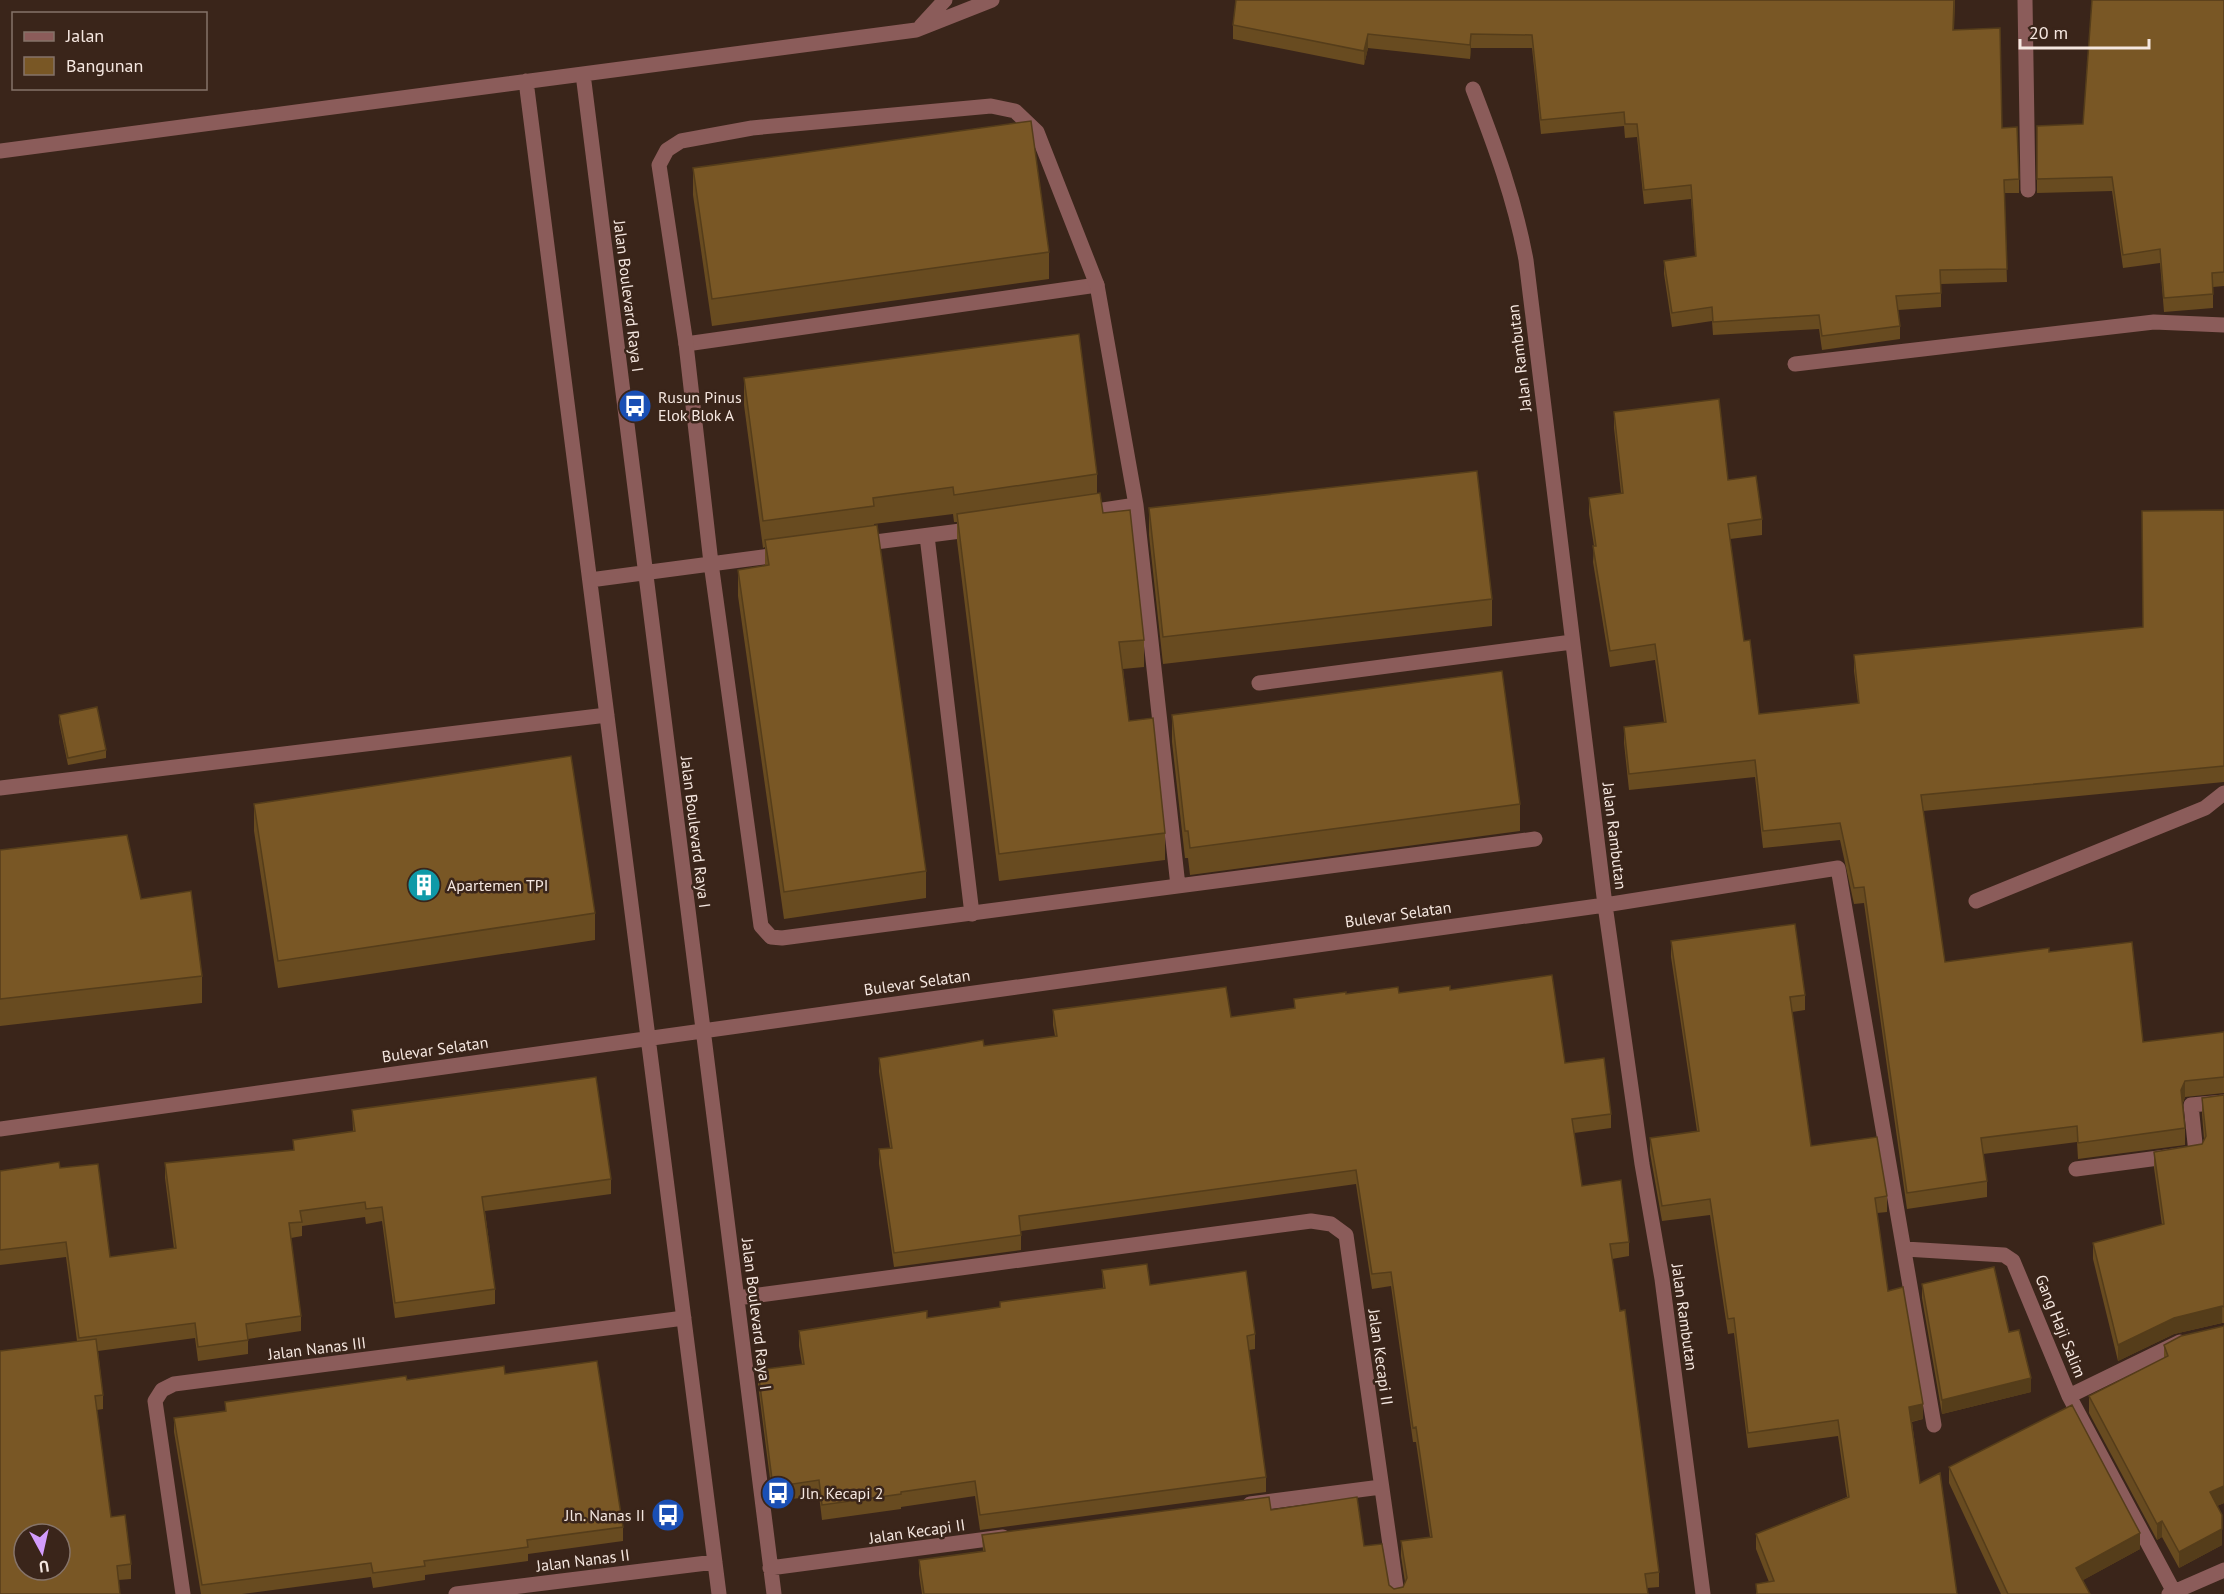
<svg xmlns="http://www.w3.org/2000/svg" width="2224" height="1594" font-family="'PT Sans',sans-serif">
<rect width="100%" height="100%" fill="#3a251a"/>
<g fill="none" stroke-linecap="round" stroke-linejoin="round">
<path stroke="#8b5c5a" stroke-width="15" d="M 686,344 L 1097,285
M 1795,364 L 2154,322 L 2224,325"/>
<path stroke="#8b5c5a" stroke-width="15" d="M 2025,0 L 2028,190
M 921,26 L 945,0
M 583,74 L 774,1594
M 526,81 L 719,1594
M 1473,89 C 1495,146 1515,200 1526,260 L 1605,905 L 1642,1164 L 1662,1279 L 1703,1594
M 0,151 L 916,30 L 992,0
M 1083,513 L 1136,505
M 927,536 L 972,914
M 860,544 L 976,529
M 590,580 L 786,554
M 1259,683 L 1572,642
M 0,788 L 607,715
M 1178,886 L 1136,505 L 1097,285 L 1037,132 L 1015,111 L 991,106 L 752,128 L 681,141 L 667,150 L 659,165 L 686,344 L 711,563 L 761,926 L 771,937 L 782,938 L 1535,839
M 1976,901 L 2205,808 L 2224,793
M 0,1129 L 1605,905 L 1838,868 L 1934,1425
M 2076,1169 L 2196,1153 L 2191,1105 L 2224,1102
M 1905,1249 L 2004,1255 L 2013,1261 L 2069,1396 L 2174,1592
M 737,1298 L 1311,1221 L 1331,1224 L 1346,1235 L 1397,1594
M 2069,1396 L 2180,1342
M 1250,1504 L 1381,1487
M 770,1568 L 1003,1537
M 183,1594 L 155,1401 L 162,1390 L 174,1384 L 684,1318
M 456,1594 L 715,1562
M 2169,1594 L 2224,1570"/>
</g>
<path fill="#684b20" d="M 1955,0 L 1954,30 L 2002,128 L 2019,179 L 2019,193 L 2004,193 L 2007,282 L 1941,284 L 1941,307 L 1898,310 L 1900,326 L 1900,339 L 1822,350 L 1819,329 L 1713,335 L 1712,321 L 1672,327 L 1664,274 L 1664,261 L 1695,256 L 1691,199 L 1644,204 L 1637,137 L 1625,138 L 1624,126 L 1541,134 L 1532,48 L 1471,48 L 1470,59 L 1368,48 L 1364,65 L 1233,39 L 1233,25 Z
M 2224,0 L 2224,286 L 2213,287 L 2213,308 L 2164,312 L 2160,263 L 2123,268 L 2112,191 L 2037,193 L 2037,126 L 2083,124 Z
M 693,168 L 1049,252 L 1049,279 L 712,326 L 693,195 Z
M 744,378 L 1097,474 L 1097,494 L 1103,513 L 1144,640 L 1144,667 L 1123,669 L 1129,721 L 1165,833 L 1165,860 L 999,881 L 957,541 L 957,522 L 954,522 L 953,514 L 874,524 L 926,871 L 926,898 L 784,919 L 738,596 L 738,570 L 765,566 L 765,547 L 763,548 L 744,405 Z
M 1614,412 L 1728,480 L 1762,519 L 1762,535 L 1730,539 L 1744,641 L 1759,714 L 1858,703 L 1854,671 L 1854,655 L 2143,627 L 2224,510 L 2224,782 L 1923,811 L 1945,962 L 2049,952 L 2143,1042 L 2224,1032 L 2224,1093 L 2185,1097 L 2183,1103 L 2185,1128 L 2185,1145 L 2078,1159 L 2077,1142 L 1983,1154 L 1987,1181 L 1987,1197 L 1907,1209 L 1864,903 L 1854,904 L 1840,840 L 1763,848 L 1755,777 L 1629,790 L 1624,743 L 1624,727 L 1664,722 L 1655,660 L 1610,667 L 1593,562 L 1594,546 L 1589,514 L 1589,498 L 1621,493 L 1614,428 Z
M 1149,508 L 1492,599 L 1492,626 L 1163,664 L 1149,535 Z
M 59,715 L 106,750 L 106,758 L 68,765 L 59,722 Z
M 1172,715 L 1520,804 L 1520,831 L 1190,875 L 1188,858 L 1185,858 L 1172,742 Z
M 254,804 L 595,913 L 595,940 L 278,988 L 254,831 Z
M 0,850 L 141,899 L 202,976 L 202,1003 L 0,1026 Z
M 1671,941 L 1805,995 L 1805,1010 L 1792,1012 L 1811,1146 L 1887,1196 L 1887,1212 L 1877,1213 L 1888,1291 L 1923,1419 L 1912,1422 L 1920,1483 L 1957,1594 L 1756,1594 L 1756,1584 L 1769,1582 L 1756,1549 L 1756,1534 L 1847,1497 L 1838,1436 L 1748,1448 L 1734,1333 L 1728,1334 L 1710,1215 L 1662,1221 L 1650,1153 L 1650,1138 L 1697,1131 L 1671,957 Z
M 1450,990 L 1565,1063 L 1611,1114 L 1611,1128 L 1574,1133 L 1582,1186 L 1629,1242 L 1629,1256 L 1612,1259 L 1659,1572 L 1659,1587 L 1647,1588 L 1648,1594 L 922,1594 L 919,1574 L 919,1560 L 983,1551 L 982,1535 L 1271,1510 L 1364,1546 L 1389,1585 L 1394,1589 L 1403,1587 L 1405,1582 L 1401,1556 L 1401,1541 L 1430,1537 L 1416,1442 L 1413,1442 L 1391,1286 L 1372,1289 L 1356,1184 L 1021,1231 L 1021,1250 L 894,1267 L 879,1164 L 879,1149 L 890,1148 L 879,1072 L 879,1058 L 984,1046 L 1055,1036 L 1053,1025 L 1053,1010 L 1231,1017 L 1294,1008 L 1294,999 L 1346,994 L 1399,993 Z
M 2224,1095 L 2224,1323 L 2222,1323 L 2174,1334 L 2118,1361 L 2093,1259 L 2093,1243 L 2162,1225 L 2154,1168 L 2154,1152 L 2202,1144 L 2204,1139 L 2202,1114 L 2202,1098 Z
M 352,1110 L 611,1179 L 611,1194 L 485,1211 L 495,1289 L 495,1304 L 395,1318 L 382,1221 L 366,1224 L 365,1217 L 302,1226 L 302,1236 L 291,1238 L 301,1316 L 301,1331 L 248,1339 L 248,1354 L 198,1361 L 195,1338 L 98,1351 L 103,1395 L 103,1409 L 97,1410 L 111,1517 L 131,1564 L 131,1579 L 118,1580 L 77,1341 L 66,1257 L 0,1265 L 0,1171 L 60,1168 L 110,1257 L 174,1249 L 165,1178 L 165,1163 L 293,1150 L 293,1140 L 353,1131 Z
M 1102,1270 L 1150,1285 L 1255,1334 L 1255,1349 L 1249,1350 L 1266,1477 L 1266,1492 L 980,1530 L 975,1496 L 901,1507 L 901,1509 L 822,1520 L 819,1495 L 773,1502 L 758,1385 L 758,1370 L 802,1364 L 799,1346 L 799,1331 L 927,1318 L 1000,1307 L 1000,1302 L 1103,1288 Z
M 1922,1284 L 2009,1332 L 2031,1392 L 1942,1414 L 1922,1298 Z
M 2224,1326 L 2224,1503 L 2217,1506 L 2222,1545 L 2179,1568 L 2162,1537 L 2157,1540 L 2089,1413 L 2089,1396 L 2164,1359 L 2164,1345 Z
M 505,1374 L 623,1527 L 623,1541 L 528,1554 L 528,1561 L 425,1575 L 425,1580 L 373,1588 L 371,1577 L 242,1594 L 201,1594 L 174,1432 L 174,1418 L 225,1411 L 225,1402 L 407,1380 Z
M 1949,1467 L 2140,1549 L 2083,1580 L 2090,1594 L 2001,1594 L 1949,1483 Z"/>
<path fill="#553d1a" d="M 1368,34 L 1368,48 L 1364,65 L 1364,51 Z
M 1471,34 L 1471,48 L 1470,59 L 1470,45 Z
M 2185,1081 L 2185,1097 L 2181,1106 L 2181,1090 Z
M 2222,1306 L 2222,1323 L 2174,1334 L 2118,1361 L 2118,1345 L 2174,1318 Z
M 2031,1378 L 2031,1392 L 1942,1414 L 1942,1400 Z
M 1923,1404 L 1923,1419 L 1909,1422 L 1909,1407 Z
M 2224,1486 L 2224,1503 L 2210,1509 L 2210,1492 Z
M 2162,1521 L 2162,1537 L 2157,1540 L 2157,1524 Z
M 2222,1529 L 2222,1545 L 2179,1568 L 2179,1552 Z
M 2140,1533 L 2140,1549 L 2076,1584 L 2076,1568 Z"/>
<path fill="#795725" stroke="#553d1a" stroke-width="1.5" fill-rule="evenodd" d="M 1236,0 L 1954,0 L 1953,30 L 2000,28 L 2002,128 L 2017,127 L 2019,179 L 2004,180 L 2007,269 L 1940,270 L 1941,293 L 1896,296 L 1900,326 L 1822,336 L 1819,315 L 1713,322 L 1712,307 L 1672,313 L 1664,261 L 1696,256 L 1691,185 L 1644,190 L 1637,124 L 1625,124 L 1624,112 L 1541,120 L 1532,35 L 1471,34 L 1470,45 L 1368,34 L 1364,51 L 1233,25 Z
M 2092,0 L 2224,0 L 2224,272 L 2212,273 L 2213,294 L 2164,298 L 2160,249 L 2123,255 L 2112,177 L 2037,179 L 2037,126 L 2083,124 Z
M 1031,121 L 1049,252 L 712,299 L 693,168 Z
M 1079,334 L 1097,474 L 954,495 L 953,487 L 873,498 L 874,506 L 763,521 L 744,378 Z
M 1719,399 L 1728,480 L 1756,476 L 1762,519 L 1728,524 L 1744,641 L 1750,640 L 1759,714 L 1859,703 L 1854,655 L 2143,627 L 2142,511 L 2224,510 L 2224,766 L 1921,795 L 1945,962 L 2049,948 L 2049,952 L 2132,942 L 2143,1042 L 2224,1032 L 2224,1077 L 2185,1081 L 2181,1090 L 2185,1128 L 2078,1143 L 2077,1126 L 1981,1138 L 1987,1181 L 1907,1193 L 1864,887 L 1854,888 L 1840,823 L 1763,831 L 1755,760 L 1629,774 L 1624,727 L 1666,722 L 1655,644 L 1610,651 L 1593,546 L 1596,546 L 1589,498 L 1623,493 L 1614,412 Z
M 1477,471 L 1492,599 L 1163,637 L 1149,508 Z
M 1100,493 L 1103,513 L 1130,510 L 1144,640 L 1119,642 L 1129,721 L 1153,718 L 1165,833 L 999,854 L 957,514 Z
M 877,525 L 926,871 L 784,892 L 738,570 L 769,565 L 765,540 Z
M 1502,671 L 1520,804 L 1190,848 L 1188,831 L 1185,831 L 1172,715 Z
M 97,707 L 106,750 L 68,758 L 59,715 Z
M 571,756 L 595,913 L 278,961 L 254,804 Z
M 127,835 L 141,899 L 191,891 L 202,976 L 0,999 L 0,850 Z
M 1795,924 L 1805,995 L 1790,997 L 1811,1146 L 1877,1137 L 1887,1196 L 1875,1198 L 1888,1291 L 1903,1287 L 1923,1404 L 1909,1407 L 1920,1483 L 1940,1473 L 1957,1594 L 1757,1594 L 1756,1584 L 1774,1581 L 1756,1534 L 1849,1497 L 1838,1420 L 1748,1433 L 1734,1318 L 1728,1319 L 1710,1199 L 1662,1206 L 1650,1138 L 1699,1131 L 1671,941 Z
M 1552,975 L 1565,1063 L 1604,1058 L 1611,1114 L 1572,1119 L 1582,1186 L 1621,1180 L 1629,1242 L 1610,1244 L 1620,1311 L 1625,1310 L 1659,1572 L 1645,1574 L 1648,1594 L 924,1594 L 919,1560 L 985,1551 L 982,1535 L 1269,1497 L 1271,1510 L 1357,1497 L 1364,1546 L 1382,1544 L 1389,1585 L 1394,1589 L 1403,1587 L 1407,1578 L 1401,1541 L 1432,1537 L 1416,1427 L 1413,1428 L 1391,1272 L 1372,1274 L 1356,1170 L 1019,1216 L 1021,1235 L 894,1253 L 879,1149 L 892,1148 L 879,1058 L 983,1040 L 984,1046 L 1057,1036 L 1053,1010 L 1226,987 L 1231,1017 L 1295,1008 L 1294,999 L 1346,992 L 1346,994 L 1398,987 L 1399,993 L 1450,986 L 1450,990 Z
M 596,1077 L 611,1179 L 482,1197 L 495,1289 L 395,1303 L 382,1207 L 366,1209 L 365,1202 L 300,1211 L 302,1222 L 289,1223 L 301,1316 L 246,1324 L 248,1340 L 198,1347 L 195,1323 L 79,1338 L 66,1242 L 0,1250 L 0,1171 L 59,1162 L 60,1168 L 98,1164 L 110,1257 L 176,1248 L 165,1163 L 294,1150 L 293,1140 L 355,1131 L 352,1110 Z
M 2224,1095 L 2224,1307 L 2222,1306 L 2174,1318 L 2118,1345 L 2093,1243 L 2164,1224 L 2154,1152 L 2202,1144 L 2206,1136 L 2202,1098 Z
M 1147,1264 L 1150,1285 L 1246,1271 L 1255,1334 L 1247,1336 L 1266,1477 L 980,1515 L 975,1481 L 901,1492 L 901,1494 L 822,1505 L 819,1480 L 773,1487 L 758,1370 L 804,1364 L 799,1331 L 927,1311 L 927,1318 L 1000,1307 L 1000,1302 L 1105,1288 L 1102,1270 Z
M 1994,1267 L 2009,1332 L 2019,1330 L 2031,1378 L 1942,1400 L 1922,1284 Z
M 2224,1326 L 2224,1486 L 2210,1492 L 2222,1515 L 2222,1529 L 2179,1552 L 2162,1521 L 2157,1524 L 2089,1396 L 2168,1356 L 2164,1345 L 2181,1336 Z
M 96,1339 L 103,1395 L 95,1396 L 111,1517 L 125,1515 L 131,1564 L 117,1566 L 120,1594 L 0,1594 L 0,1351 ZM 24,1534 L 60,1534 L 60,1570 L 24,1570 Z
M 597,1361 L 623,1527 L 527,1540 L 528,1547 L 424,1561 L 425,1566 L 373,1573 L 371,1563 L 202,1585 L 174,1418 L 226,1411 L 225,1402 L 406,1376 L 407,1380 L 504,1366 L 505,1374 Z
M 2072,1405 L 2140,1533 L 2076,1568 L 2090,1594 L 2008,1594 L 1949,1467 Z"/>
<defs>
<symbol id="bus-disc" viewBox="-11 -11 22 22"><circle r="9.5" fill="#1a4fb4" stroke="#3a251a"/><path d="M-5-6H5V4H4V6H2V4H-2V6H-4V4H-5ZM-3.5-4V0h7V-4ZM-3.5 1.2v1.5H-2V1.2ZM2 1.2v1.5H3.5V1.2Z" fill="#fff"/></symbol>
<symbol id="building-disc" viewBox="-11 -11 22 22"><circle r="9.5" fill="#0f9aa8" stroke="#3a251a"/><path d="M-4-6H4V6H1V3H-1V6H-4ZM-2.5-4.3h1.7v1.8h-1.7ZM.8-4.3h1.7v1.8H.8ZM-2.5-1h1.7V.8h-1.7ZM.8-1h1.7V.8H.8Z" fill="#fff"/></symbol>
</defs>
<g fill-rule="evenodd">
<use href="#bus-disc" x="616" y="387" width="38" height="38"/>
<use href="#building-disc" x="405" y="866" width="38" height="38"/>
<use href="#bus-disc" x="759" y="1474" width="38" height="38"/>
<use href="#bus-disc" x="649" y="1496" width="38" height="38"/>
</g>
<g text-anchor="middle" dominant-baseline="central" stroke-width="5" stroke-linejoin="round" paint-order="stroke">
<g font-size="16" fill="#f5e7e0" stroke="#3a251a">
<text transform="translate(629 296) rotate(83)">Jalan Boulevard Raya I</text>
<text transform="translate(1519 358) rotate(-97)">Jalan Rambutan</text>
<text transform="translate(696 832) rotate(83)">Jalan Boulevard Raya I</text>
<text transform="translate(1615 836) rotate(83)">Jalan Rambutan</text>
<text transform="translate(1398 914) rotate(-8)">Bulevar Selatan</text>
<text transform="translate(917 982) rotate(-8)">Bulevar Selatan</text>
<text transform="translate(435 1049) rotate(-8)">Bulevar Selatan</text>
<text transform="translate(757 1314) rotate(83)">Jalan Boulevard Raya I</text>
<text transform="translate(1685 1317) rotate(82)">Jalan Rambutan</text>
<text transform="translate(2061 1326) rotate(68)">Gang Haji Salim</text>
<text transform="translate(317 1348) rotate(-7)">Jalan Nanas III</text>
<text transform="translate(1381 1357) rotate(82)">Jalan Kecapi II</text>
<text transform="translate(917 1531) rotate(-8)">Jalan Kecapi II</text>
<text transform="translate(583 1560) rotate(-7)">Jalan Nanas II</text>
</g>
<g font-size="16" fill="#f5e7e0" stroke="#3a251a" text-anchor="start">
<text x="658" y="397">Rusun Pinus<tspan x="658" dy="18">Elok Blok A</tspan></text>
<text x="447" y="885">Apartemen TPI</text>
<text x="801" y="1493">Jln. Kecapi 2</text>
<text x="645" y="1515" text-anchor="end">Jln. Nanas II</text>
</g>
</g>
<rect x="12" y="12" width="195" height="78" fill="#3a251a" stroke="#857369" stroke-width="1.5"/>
<rect x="24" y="32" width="30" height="9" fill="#8b5c5a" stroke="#857369" stroke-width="1.5"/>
<text x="66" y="42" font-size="18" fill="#f5e7e0">Jalan</text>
<rect x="24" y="57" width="30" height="18" fill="#795725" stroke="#857369" stroke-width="1.5"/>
<text x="66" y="72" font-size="18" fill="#f5e7e0">Bangunan</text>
<g transform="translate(42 1552) rotate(172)"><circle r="28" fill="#3a251a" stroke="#857369" stroke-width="1.5"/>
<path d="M0-4.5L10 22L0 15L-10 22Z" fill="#d39cfc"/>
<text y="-9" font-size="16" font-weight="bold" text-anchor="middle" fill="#f5e7e0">U</text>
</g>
<path d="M2020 39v9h129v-9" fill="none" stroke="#f5e7e0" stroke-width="3"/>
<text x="2029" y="39" font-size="18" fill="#f5e7e0" stroke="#3a251a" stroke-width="4.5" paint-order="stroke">20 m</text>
</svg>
